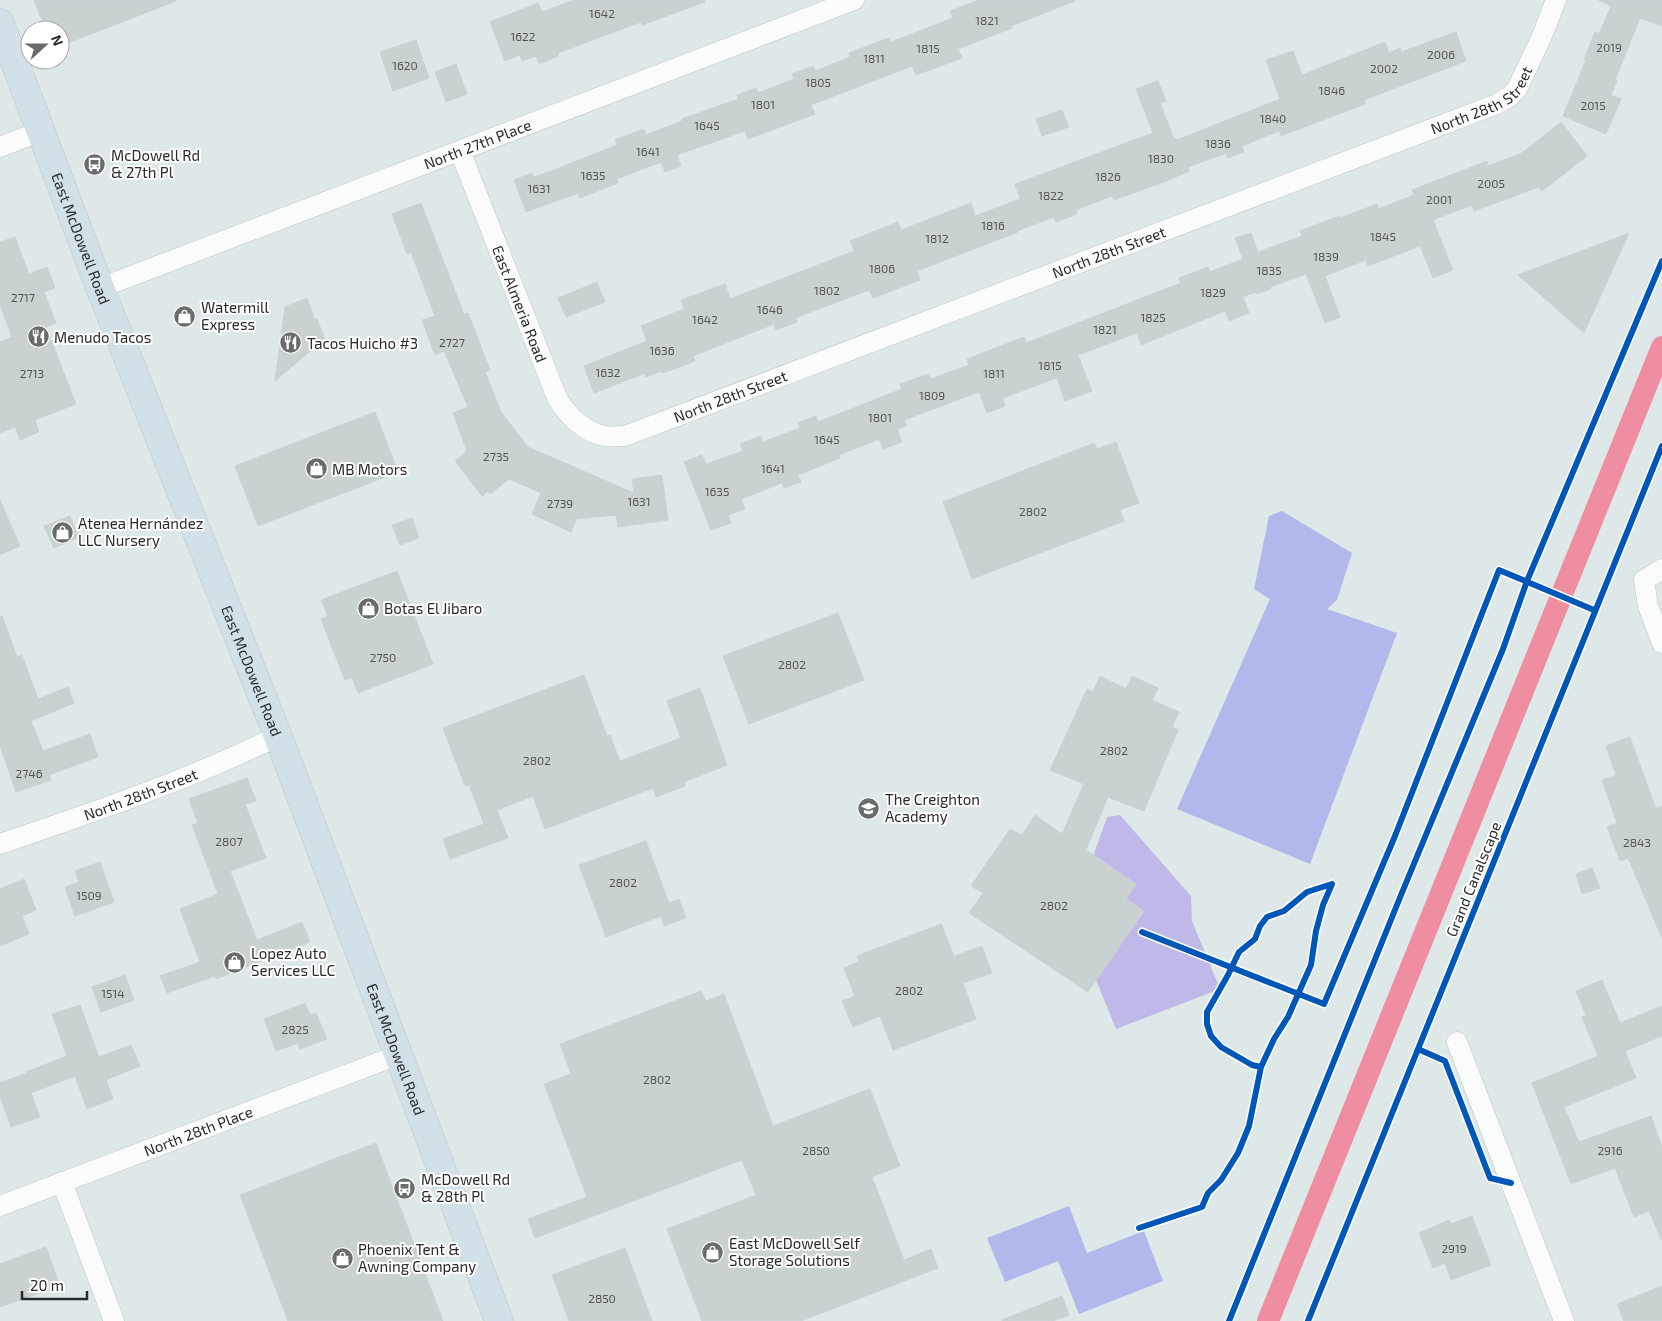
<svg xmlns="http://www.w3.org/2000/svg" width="1662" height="1321" font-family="'Exo 2',sans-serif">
<rect width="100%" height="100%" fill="#dee8e9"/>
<path fill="#beb9e8" d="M 1120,815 L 1191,896 L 1192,921 L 1220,989 L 1116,1029 L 1079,938 L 1085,879 L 1107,817 Z"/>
<path fill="#b2b8ec" d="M 1282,511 L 1352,553 L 1337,600 L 1327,609 L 1397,633 L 1310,864 L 1177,809 L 1270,599 L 1254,589 L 1269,516 Z
M 1069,1206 L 1087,1253 L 1144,1231 L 1163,1281 L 1079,1314 L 1058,1261 L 1005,1282 L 987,1238 Z"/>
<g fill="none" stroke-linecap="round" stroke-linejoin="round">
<path stroke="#ef8da1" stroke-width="22" d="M 1268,1321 L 1662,347"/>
</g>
<path fill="#cad1d1" stroke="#cbd2d4" d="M 34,0 L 176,0 L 176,1 L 60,46 L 60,30 L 48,30 L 44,20 L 42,21 Z
M 574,0 L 704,0 L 705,2 L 642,25 L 641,22 L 558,53 L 558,56 L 539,64 L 536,56 L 522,61 L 520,55 L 505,61 L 490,22 L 538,3 L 542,12 Z
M 979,0 L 1075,0 L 1075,1 L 1011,26 L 1012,28 L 958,49 L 962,58 L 916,75 L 912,66 L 811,105 L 815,114 L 748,139 L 745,131 L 677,155 L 681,166 L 665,172 L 661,162 L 617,179 L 618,183 L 580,198 L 578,193 L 526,212 L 514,180 L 532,173 L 534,177 L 554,170 L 617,145 L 615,140 L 644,129 L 646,135 L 682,121 L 682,119 L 738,99 L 737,95 L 756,88 L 758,93 L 794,79 L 792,74 L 813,66 L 815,71 L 850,57 L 849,53 L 889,38 L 891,42 L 953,18 L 950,11 Z
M 1598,0 L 1662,0 L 1662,26 L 1640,18 L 1615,80 L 1617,81 L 1611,95 L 1621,99 L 1606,134 L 1563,116 L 1586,60 L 1584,59 L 1595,32 L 1599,34 L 1611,6 Z
M 1456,32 L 1466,61 L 1364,100 L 1365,104 L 1281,136 L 1279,131 L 1242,146 L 1244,152 L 1228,158 L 1226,153 L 1188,167 L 1189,171 L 1169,180 L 1114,200 L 1112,196 L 1076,210 L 1077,214 L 1056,222 L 1054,217 L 1017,231 L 1018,232 L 917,271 L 920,280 L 873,298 L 869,290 L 795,318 L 797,322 L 776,330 L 774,324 L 693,356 L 695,361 L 663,373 L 662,371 L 646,377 L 645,374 L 643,374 L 594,393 L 584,366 L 647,341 L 641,326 L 684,309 L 681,300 L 725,284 L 730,299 L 854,251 L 850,241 L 898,222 L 901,230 L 971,203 L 975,216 L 1020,199 L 1015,184 L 1153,133 L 1136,89 L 1158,81 L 1166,101 L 1160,103 L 1174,139 L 1176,138 L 1177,140 L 1280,99 L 1266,60 L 1293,51 L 1302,75 L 1385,42 L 1389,53 L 1400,48 L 1401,52 Z
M 416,40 L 429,78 L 393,91 L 380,52 Z
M 456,64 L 467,94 L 446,102 L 435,72 Z
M 1062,110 L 1069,127 L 1042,136 L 1036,119 Z
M 1561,122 L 1587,156 L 1542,191 L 1539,187 L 1474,211 L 1472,205 L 1433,220 L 1453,270 L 1433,278 L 1420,246 L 1368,266 L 1366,260 L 1325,276 L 1340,317 L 1325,323 L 1306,274 L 1270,287 L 1271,289 L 1256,294 L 1256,292 L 1243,297 L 1249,313 L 1229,321 L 1225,311 L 1141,345 L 1137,333 L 1078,355 L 1092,391 L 1065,401 L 1057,378 L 1003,398 L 1005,406 L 987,413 L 979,392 L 904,420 L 907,426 L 897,429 L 902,442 L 883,449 L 879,439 L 839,455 L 840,458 L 798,475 L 801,482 L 784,488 L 782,483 L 741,499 L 745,509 L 728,515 L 731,523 L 711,530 L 684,462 L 702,455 L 706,464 L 743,451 L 740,444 L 761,436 L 763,442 L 800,428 L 798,423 L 816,416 L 818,422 L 902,389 L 900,384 L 928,374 L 931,379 L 969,365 L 967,359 L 1024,337 L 1026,343 L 1181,283 L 1179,278 L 1208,267 L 1210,272 L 1243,259 L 1235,238 L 1251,233 L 1258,252 L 1302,236 L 1300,231 L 1339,216 L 1340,218 L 1377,204 L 1378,209 L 1414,195 L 1412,190 L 1487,161 L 1488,166 L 1522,153 Z
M 421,203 L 464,314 L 468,313 L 490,370 L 485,372 L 501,412 L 528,447 L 634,493 L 632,479 L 662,475 L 668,520 L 618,527 L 616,515 L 576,519 L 571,532 L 532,514 L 541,493 L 509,479 L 490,494 L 488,491 L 482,496 L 455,461 L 467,451 L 453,413 L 468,407 L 444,351 L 435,355 L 422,320 L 435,316 L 411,252 L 407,254 L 392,214 Z
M 1629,233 L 1584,333 L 1518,275 Z
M 15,237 L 29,274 L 47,267 L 55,288 L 44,292 L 56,323 L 46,327 L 76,404 L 35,420 L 39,432 L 20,440 L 15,427 L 0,433 L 0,342 L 12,337 L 0,305 L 0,242 Z
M 597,282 L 605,302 L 566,317 L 558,298 Z
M 307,298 L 315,320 L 317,319 L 325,339 L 323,340 L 325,345 L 314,348 L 275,381 L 285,307 Z
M 375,412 L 398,472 L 258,526 L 235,466 Z
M 1116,442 L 1139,503 L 1120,510 L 1124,521 L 972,579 L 943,502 L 1094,443 L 1097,449 Z
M 0,500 L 20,546 L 0,555 Z
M 70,516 L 79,537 L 54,548 L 44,526 Z
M 412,518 L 419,538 L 400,545 L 392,525 Z
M 397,571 L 433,664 L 358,693 L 352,678 L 345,680 L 333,650 L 321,619 L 328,616 L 321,600 Z
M 838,613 L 864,680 L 749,724 L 723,656 Z
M 0,616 L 2,616 L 17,657 L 22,655 L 38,699 L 68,687 L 74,703 L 31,721 L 43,751 L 90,734 L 98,757 L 49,775 L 51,780 L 16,792 L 0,746 Z
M 584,675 L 607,736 L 610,735 L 620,761 L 681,738 L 667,701 L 700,688 L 727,765 L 684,782 L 685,786 L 656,797 L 653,788 L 545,829 L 533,796 L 497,810 L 508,838 L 450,859 L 443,839 L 484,824 L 469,785 L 465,786 L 443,728 Z
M 1100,676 L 1126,689 L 1132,676 L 1158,688 L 1152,700 L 1179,712 L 1172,727 L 1178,730 L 1144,811 L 1108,797 L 1086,850 L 1136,884 L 1126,899 L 1144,911 L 1088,992 L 969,913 L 983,893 L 971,886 L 1010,829 L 1022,835 L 1035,815 L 1062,834 L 1084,784 L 1050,770 L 1087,689 L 1093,692 Z
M 1630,737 L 1656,809 L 1662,806 L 1662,938 L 1628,858 L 1620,861 L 1607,827 L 1617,823 L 1602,780 L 1616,775 L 1606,746 Z
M 247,778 L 256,801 L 245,804 L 266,858 L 230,871 L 257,940 L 302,922 L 310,942 L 216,979 L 215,976 L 167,993 L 160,976 L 200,962 L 180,909 L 218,894 L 192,825 L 198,823 L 189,799 Z
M 646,841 L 669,903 L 679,899 L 686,918 L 664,926 L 661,916 L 606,937 L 579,865 Z
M 100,862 L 114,902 L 75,916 L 65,887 L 79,882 L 75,871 Z
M 1592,868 L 1600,888 L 1582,894 L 1576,874 Z
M 24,879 L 36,910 L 22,916 L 29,934 L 0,946 L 0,889 Z
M 941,924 L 954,956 L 982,946 L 992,973 L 963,983 L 976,1019 L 893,1050 L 880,1016 L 853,1027 L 842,1001 L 855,996 L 844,968 L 859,962 L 857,956 Z
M 125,975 L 134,1000 L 101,1012 L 92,987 Z
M 1602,980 L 1620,1023 L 1662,1006 L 1662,1036 L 1625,1051 L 1636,1078 L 1564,1107 L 1579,1142 L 1651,1116 L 1662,1147 L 1662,1241 L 1649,1211 L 1634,1217 L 1615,1168 L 1571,1184 L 1532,1083 L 1598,1056 L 1582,1017 L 1586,1015 L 1576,991 Z
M 701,991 L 706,1001 L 724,994 L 773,1126 L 870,1089 L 900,1166 L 872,1177 L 904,1260 L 931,1249 L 938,1268 L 801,1321 L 702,1321 L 667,1229 L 756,1195 L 742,1160 L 535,1238 L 528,1219 L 587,1197 L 544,1084 L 571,1074 L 560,1044 Z
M 305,1003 L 310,1015 L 316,1013 L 327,1039 L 300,1049 L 298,1043 L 276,1051 L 264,1019 Z
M 80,1005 L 99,1057 L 131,1045 L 140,1066 L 106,1080 L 113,1099 L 87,1109 L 75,1076 L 31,1093 L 40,1117 L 11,1127 L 0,1096 L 0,1083 L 27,1073 L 26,1072 L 67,1056 L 52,1014 Z
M 376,1143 L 443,1321 L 288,1321 L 240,1195 Z
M 1472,1216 L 1491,1265 L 1451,1280 L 1445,1263 L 1433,1268 L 1419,1233 L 1449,1220 L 1451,1224 Z
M 46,1247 L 60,1286 L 0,1307 L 0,1264 Z
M 625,1248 L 652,1321 L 569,1321 L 552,1275 Z
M 1662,1286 L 1662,1321 L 1624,1321 L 1617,1304 Z
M 1062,1296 L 1069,1315 L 1053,1321 L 1002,1321 L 1002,1320 Z"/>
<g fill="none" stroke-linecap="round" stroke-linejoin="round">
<defs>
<g id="minor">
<path d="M 0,147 L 41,131"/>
<path id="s1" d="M 460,151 L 557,398 C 567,415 585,433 605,436 C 612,437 619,436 625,436 L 1497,104 L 1509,97 L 1517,89 L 1542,36 L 1556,0"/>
<path id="s2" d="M 100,288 L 854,0"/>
<path d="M 1662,569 L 1644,580 L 1648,606 L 1662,643"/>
<path id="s3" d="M 0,844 C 94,812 189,780 278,736"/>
<path d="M 1457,1042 L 1564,1321"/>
<path d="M 62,1182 L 114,1321"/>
<path id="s4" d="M 0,1206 L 398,1055"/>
</g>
<g id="primary">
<path id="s5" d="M 0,23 L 100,288 L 278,736 L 499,1321"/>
</g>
</defs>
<use href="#minor" stroke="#c1c3c2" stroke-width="21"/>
<use href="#primary" stroke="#c0c4c4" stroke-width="29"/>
<use href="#minor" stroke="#fafcfc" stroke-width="20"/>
<use href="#primary" stroke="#d2e1e7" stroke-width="28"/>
<defs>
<path id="cycleway" d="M 1142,932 L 1324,1004 L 1395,836 L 1499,570 L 1594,610
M 1418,1049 L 1445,1061 L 1490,1178 L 1511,1183
M 1261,1067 L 1252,1065 L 1221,1047 L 1211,1036 L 1207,1024 L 1207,1012 L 1228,975 L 1239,952 L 1255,939 L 1260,926 L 1267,917 L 1284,911 L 1307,892 L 1332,884
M 1139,1228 L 1202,1207 L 1208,1193 L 1221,1180 L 1238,1153 L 1249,1126 L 1261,1067 L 1274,1039 L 1288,1017 L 1311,965 L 1316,931 L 1323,905 L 1332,884
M 1229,1321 L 1401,895 L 1503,649 L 1527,581 L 1662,261
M 1308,1321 L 1662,446"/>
</defs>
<use href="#cycleway" stroke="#fff" stroke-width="9"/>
<use href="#cycleway" stroke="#0057b8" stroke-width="6"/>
</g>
<defs>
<symbol id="bus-disc" viewBox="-11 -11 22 22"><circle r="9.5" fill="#696c6d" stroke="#fff"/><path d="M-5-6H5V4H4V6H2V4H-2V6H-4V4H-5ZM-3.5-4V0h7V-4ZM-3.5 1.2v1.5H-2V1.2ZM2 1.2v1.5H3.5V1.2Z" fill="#fff"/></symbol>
<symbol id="shop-disc" viewBox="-11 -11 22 22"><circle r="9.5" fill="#696c6d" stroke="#fff"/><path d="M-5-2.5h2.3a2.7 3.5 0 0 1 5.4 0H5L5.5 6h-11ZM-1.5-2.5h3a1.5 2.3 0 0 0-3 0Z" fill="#fff"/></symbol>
<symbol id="restaurant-disc" viewBox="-11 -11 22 22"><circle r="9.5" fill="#696c6d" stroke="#fff"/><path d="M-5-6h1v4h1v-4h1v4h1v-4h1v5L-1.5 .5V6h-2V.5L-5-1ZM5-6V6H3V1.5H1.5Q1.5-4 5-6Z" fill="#fff"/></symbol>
<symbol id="school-disc" viewBox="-11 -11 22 22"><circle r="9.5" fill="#696c6d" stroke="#fff"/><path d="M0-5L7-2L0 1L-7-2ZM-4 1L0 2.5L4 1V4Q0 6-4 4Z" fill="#fff"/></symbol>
</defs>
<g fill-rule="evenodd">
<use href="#bus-disc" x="82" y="152" width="25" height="25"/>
<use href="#shop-disc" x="172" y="304" width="25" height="25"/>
<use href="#restaurant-disc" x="26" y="324" width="25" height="25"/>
<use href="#restaurant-disc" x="278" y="330" width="25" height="25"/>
<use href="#shop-disc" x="304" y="456" width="25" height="25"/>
<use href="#shop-disc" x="50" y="520" width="25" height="25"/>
<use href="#shop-disc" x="356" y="596" width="25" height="25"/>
<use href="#school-disc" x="856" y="796" width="25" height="25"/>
<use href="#shop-disc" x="222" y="950" width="25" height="25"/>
<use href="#bus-disc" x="392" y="1176" width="25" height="25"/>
<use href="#shop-disc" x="700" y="1240" width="25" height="25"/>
<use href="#shop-disc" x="330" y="1246" width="25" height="25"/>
</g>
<g text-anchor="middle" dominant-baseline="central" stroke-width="4" stroke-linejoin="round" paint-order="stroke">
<g font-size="12" fill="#535454">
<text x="602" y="13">1642</text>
<text x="987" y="20">1821</text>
<text x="523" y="36">1622</text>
<text x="1609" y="47">2019</text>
<text x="928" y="48">1815</text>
<text x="1441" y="54">2006</text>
<text x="874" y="58">1811</text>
<text x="405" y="65">1620</text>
<text x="1384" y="68">2002</text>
<text x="818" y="82">1805</text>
<text x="1332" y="90">1846</text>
<text x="763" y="104">1801</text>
<text x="1593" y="105">2015</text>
<text x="1273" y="118">1840</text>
<text x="707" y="125">1645</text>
<text x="1218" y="143">1836</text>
<text x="648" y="151">1641</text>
<text x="1161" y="158">1830</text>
<text x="593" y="175">1635</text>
<text x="1108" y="176">1826</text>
<text x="1491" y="183">2005</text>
<text x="539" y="188">1631</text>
<text x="1051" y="195">1822</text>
<text x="1439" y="199">2001</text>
<text x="993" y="225">1816</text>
<text x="1383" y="236">1845</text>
<text x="937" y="238">1812</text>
<text x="1326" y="256">1839</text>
<text x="882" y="268">1806</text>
<text x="1269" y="270">1835</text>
<text x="827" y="290">1802</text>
<text x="1213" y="292">1829</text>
<text x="23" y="297">2717</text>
<text x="770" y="309">1646</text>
<text x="1153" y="317">1825</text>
<text x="705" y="319">1642</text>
<text x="1105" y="329">1821</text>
<text x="452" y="342">2727</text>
<text x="662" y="350">1636</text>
<text x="1050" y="365">1815</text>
<text x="608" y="372">1632</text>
<text x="32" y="373">2713</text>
<text x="994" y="373">1811</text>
<text x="932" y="395">1809</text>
<text x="880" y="417">1801</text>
<text x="827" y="439">1645</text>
<text x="496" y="456">2735</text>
<text x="773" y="468">1641</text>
<text x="717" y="491">1635</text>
<text x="639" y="501">1631</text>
<text x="560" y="503">2739</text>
<text x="1033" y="511">2802</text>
<text x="383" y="657">2750</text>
<text x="792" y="664">2802</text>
<text x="1114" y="750">2802</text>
<text x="537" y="760">2802</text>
<text x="29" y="773">2746</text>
<text x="229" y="841">2807</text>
<text x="1637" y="842">2843</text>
<text x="623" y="882">2802</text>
<text x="89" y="895">1509</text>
<text x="1054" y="905">2802</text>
<text x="909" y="990">2802</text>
<text x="113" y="993">1514</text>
<text x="295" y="1029">2825</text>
<text x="657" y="1079">2802</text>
<text x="816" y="1150">2850</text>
<text x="1610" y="1150">2916</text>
<text x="1454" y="1248">2919</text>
<text x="602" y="1298">2850</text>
</g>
<g font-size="15" fill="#2a2a2a" stroke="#fff">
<text stroke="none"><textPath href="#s1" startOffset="1271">North 28th Street</textPath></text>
<text stroke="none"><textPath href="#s2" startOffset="404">North 27th Place</textPath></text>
<text stroke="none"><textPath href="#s5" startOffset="230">East McDowell Road</textPath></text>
<text stroke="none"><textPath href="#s1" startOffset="866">North 28th Street</textPath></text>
<text stroke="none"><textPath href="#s1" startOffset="164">East Almeria Road</textPath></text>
<text stroke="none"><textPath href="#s1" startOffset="461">North 28th Street</textPath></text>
<text stroke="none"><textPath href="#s5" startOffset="695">East McDowell Road</textPath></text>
<text stroke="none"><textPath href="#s3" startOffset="149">North 28th Street</textPath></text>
<text transform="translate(1473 879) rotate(-68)">Grand Canalscape</text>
<text stroke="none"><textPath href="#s5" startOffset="1100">East McDowell Road</textPath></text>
<text stroke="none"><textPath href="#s4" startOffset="212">North 28th Place</textPath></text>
</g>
<g font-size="15" fill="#2a2a2a" stroke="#fff" text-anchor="start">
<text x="111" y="155">McDowell Rd<tspan x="111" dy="17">&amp; 27th Pl</tspan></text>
<text x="201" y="307">Watermill<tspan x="201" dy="17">Express</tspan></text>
<text x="54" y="337">Menudo Tacos</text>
<text x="307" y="343">Tacos Huicho #3</text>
<text x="332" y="469">MB Motors</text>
<text x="78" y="523">Atenea Hernández<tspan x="78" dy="17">LLC Nursery</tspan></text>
<text x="384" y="608">Botas El Jibaro</text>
<text x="885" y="799">The Creighton<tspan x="885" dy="17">Academy</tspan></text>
<text x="251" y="953">Lopez Auto<tspan x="251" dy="17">Services LLC</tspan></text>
<text x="421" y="1179">McDowell Rd<tspan x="421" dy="17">&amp; 28th Pl</tspan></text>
<text x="729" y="1243">East McDowell Self<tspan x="729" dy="17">Storage Solutions</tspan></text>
<text x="358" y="1249">Phoenix Tent &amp;<tspan x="358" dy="17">Awning Company</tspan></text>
</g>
</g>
<g transform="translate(45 45) rotate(69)"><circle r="24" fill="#ffffff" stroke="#aaaaaa"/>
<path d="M0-4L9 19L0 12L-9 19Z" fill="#696c6d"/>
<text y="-8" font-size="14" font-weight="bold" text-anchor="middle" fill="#2a2a2a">N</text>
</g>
<path d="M22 1291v8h65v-8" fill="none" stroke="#2a2a2a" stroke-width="2.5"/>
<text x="30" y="1291" font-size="15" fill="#2a2a2a" stroke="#ffffff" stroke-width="4" paint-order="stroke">20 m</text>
</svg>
